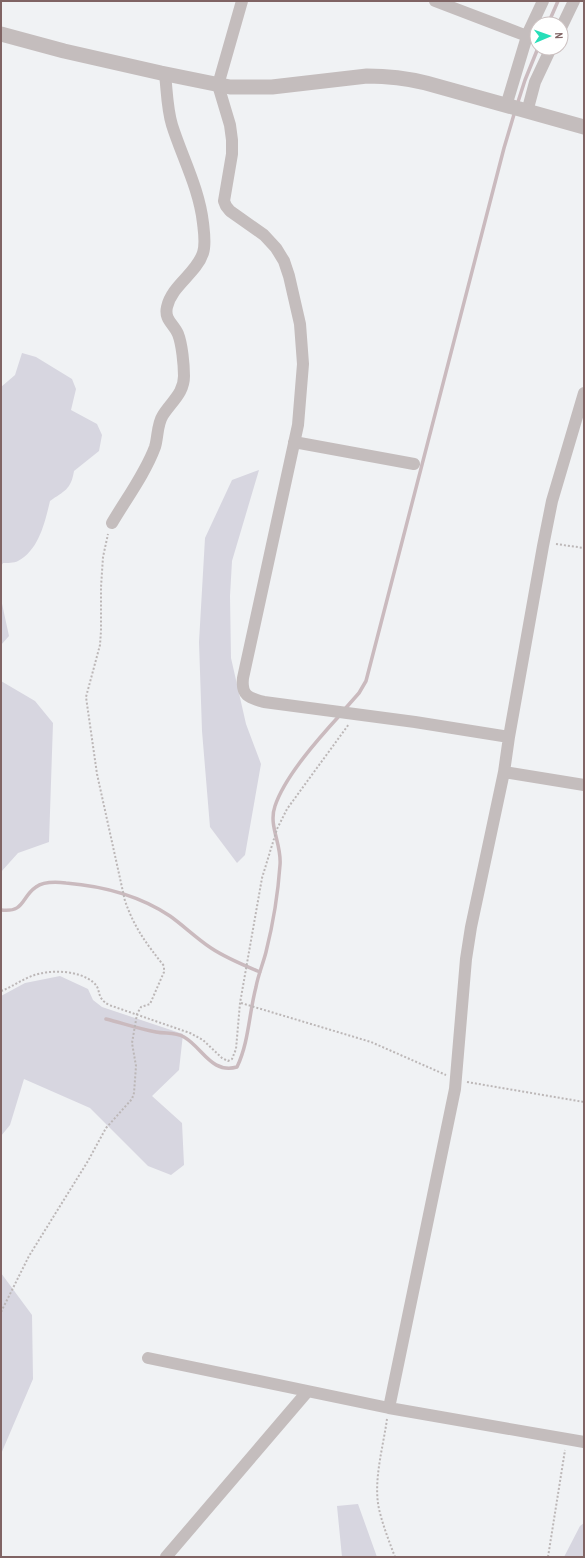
<svg xmlns="http://www.w3.org/2000/svg" width="585" height="1558" font-family="'Archivo Narrow',sans-serif">
<rect width="100%" height="100%" fill="#f0f2f4"/>
<path fill="#d7d6e0" d="M 22,353 L 36,357 L 72,379 L 76,389 L 71,410 L 97,424 L 102,435 L 99,451 L 74,471 C 71,490 64,491 50,501 C 45,522 39,550 18,561 C 14,563 7,563 3,563 L 1,566 L 1,387 L 15,375 Z
M 259,470 L 232,561 L 230,596 L 231,658 L 246,724 L 261,764 L 245,855 L 237,863 L 210,827 L 202,731 L 199,642 L 205,538 L 232,480 Z
M 1,599 L 9,636 L 1,645 Z
M 1,681 L 35,701 L 53,723 L 49,842 L 18,853 L 1,872 Z
M 60,976 L 88,989 L 93,1000 L 102,1007 L 183,1034 L 179,1070 L 152,1096 L 182,1123 L 184,1165 L 171,1175 L 148,1166 L 90,1108 L 24,1079 L 10,1125 L 1,1136 L 1,996 L 25,983 Z
M 1,1273 L 32,1315 L 33,1379 L 1,1454 Z
M 358,1504 L 377,1557 L 342,1557 L 337,1506 Z
M 584,1523 L 584,1557 L 564,1557 L 580,1526 Z"/>
<g fill="none" stroke-linecap="round" stroke-linejoin="round">
<path stroke="#cababe" stroke-width="3.5" d="M 548,24 L 558,1
M 517,105 L 525,80 L 538,48
M 344,710 L 359,693 L 366,681 L 504,148 L 515,111
M 1,910 C 25,913 21,897 36,887 C 44,881 57,882 66,883 C 102,886 140,896 170,916 C 184,926 196,938 211,948 C 226,958 243,965 260,972
M 106,1019 C 122,1023 139,1029 156,1032 C 166,1034 175,1032 184,1037 C 203,1048 211,1074 237,1067 C 249,1042 249,1013 256,987 C 258,975 263,964 266,952 C 273,924 278,894 280,865 C 282,844 268,826 275,806 C 285,776 319,738 340,715"/>
<path stroke="#bcb7b7" stroke-width="2" stroke-dasharray="2 2" stroke-linecap="butt" d="M 556,544 L 584,548
M 1,991 C 12,987 21,980 32,976 C 49,969 80,970 94,983 C 102,990 95,997 109,1005 L 190,1033 L 203,1040 L 222,1058 L 228,1061 L 232,1059 L 236,1049 L 240,1003 L 262,878 L 277,829 L 287,809 L 349,724
M 241,1003 L 371,1042 L 446,1075
M 467,1082 L 584,1102
M 1,1312 L 29,1256 L 88,1161 L 106,1128 L 132,1099 L 134,1093 L 136,1066 L 132,1043 L 137,1014 L 141,1007 L 150,1004 L 164,972 L 164,966 C 146,943 135,929 125,901 L 97,774 L 86,697 L 100,645 L 101,631 L 101,587 L 103,557 L 108,534
M 387,1419 C 383,1448 373,1481 379,1509 C 383,1526 389,1541 395,1557
M 548,1557 L 565,1450"/>
<path stroke="#c4bdbd" stroke-width="12" d="M 242,1 L 218,85 L 230,125 L 232,140 L 232,154 L 224,201 L 226,206 L 230,211 L 264,235 L 276,248 L 284,261 L 289,276 L 300,324 L 303,364 L 298,425 L 243,678 C 241,696 249,698 264,702 L 415,722 L 509,737
M 435,1 L 527,36
M 561,28 L 574,1
M 506,106 L 528,33 L 543,1
M 527,112 L 535,82 L 551,48
M 294,442 L 414,464
M 112,523 C 126,499 145,474 155,447 C 158,437 157,424 163,415 C 172,401 184,393 184,376 C 184,365 182,344 178,334 C 174,324 164,320 167,307 C 172,285 196,274 203,253 C 206,244 204,232 203,223 C 199,188 182,157 172,125 C 167,109 167,91 165,74
M 504,772 L 584,785
M 148,1358 L 389,1408 L 584,1442
M 389,1408 L 455,1089 L 466,959 L 471,927 L 504,772 L 509,737 L 543,546 L 552,501 L 584,393
M 166,1557 L 307,1392"/>
<path stroke="#c4bdbd" stroke-width="15" d="M 1,34 L 64,51 L 161,73 L 230,87 L 272,87 L 367,76 C 388,76 406,78 426,83 L 584,127"/>
</g>
<rect width="585" height="1558" fill="none" stroke="#806464" stroke-width="4"/>
<g transform="translate(549 36) rotate(88)"><circle r="19" fill="#ffffff" stroke="#ccc1c1"/>
<path d="M0-3L7 15L0 10L-7 15Z" fill="#26deb9"/>
<text y="-6" font-size="11" font-weight="bold" text-anchor="middle" fill="#806464">N</text>
</g>
</svg>
